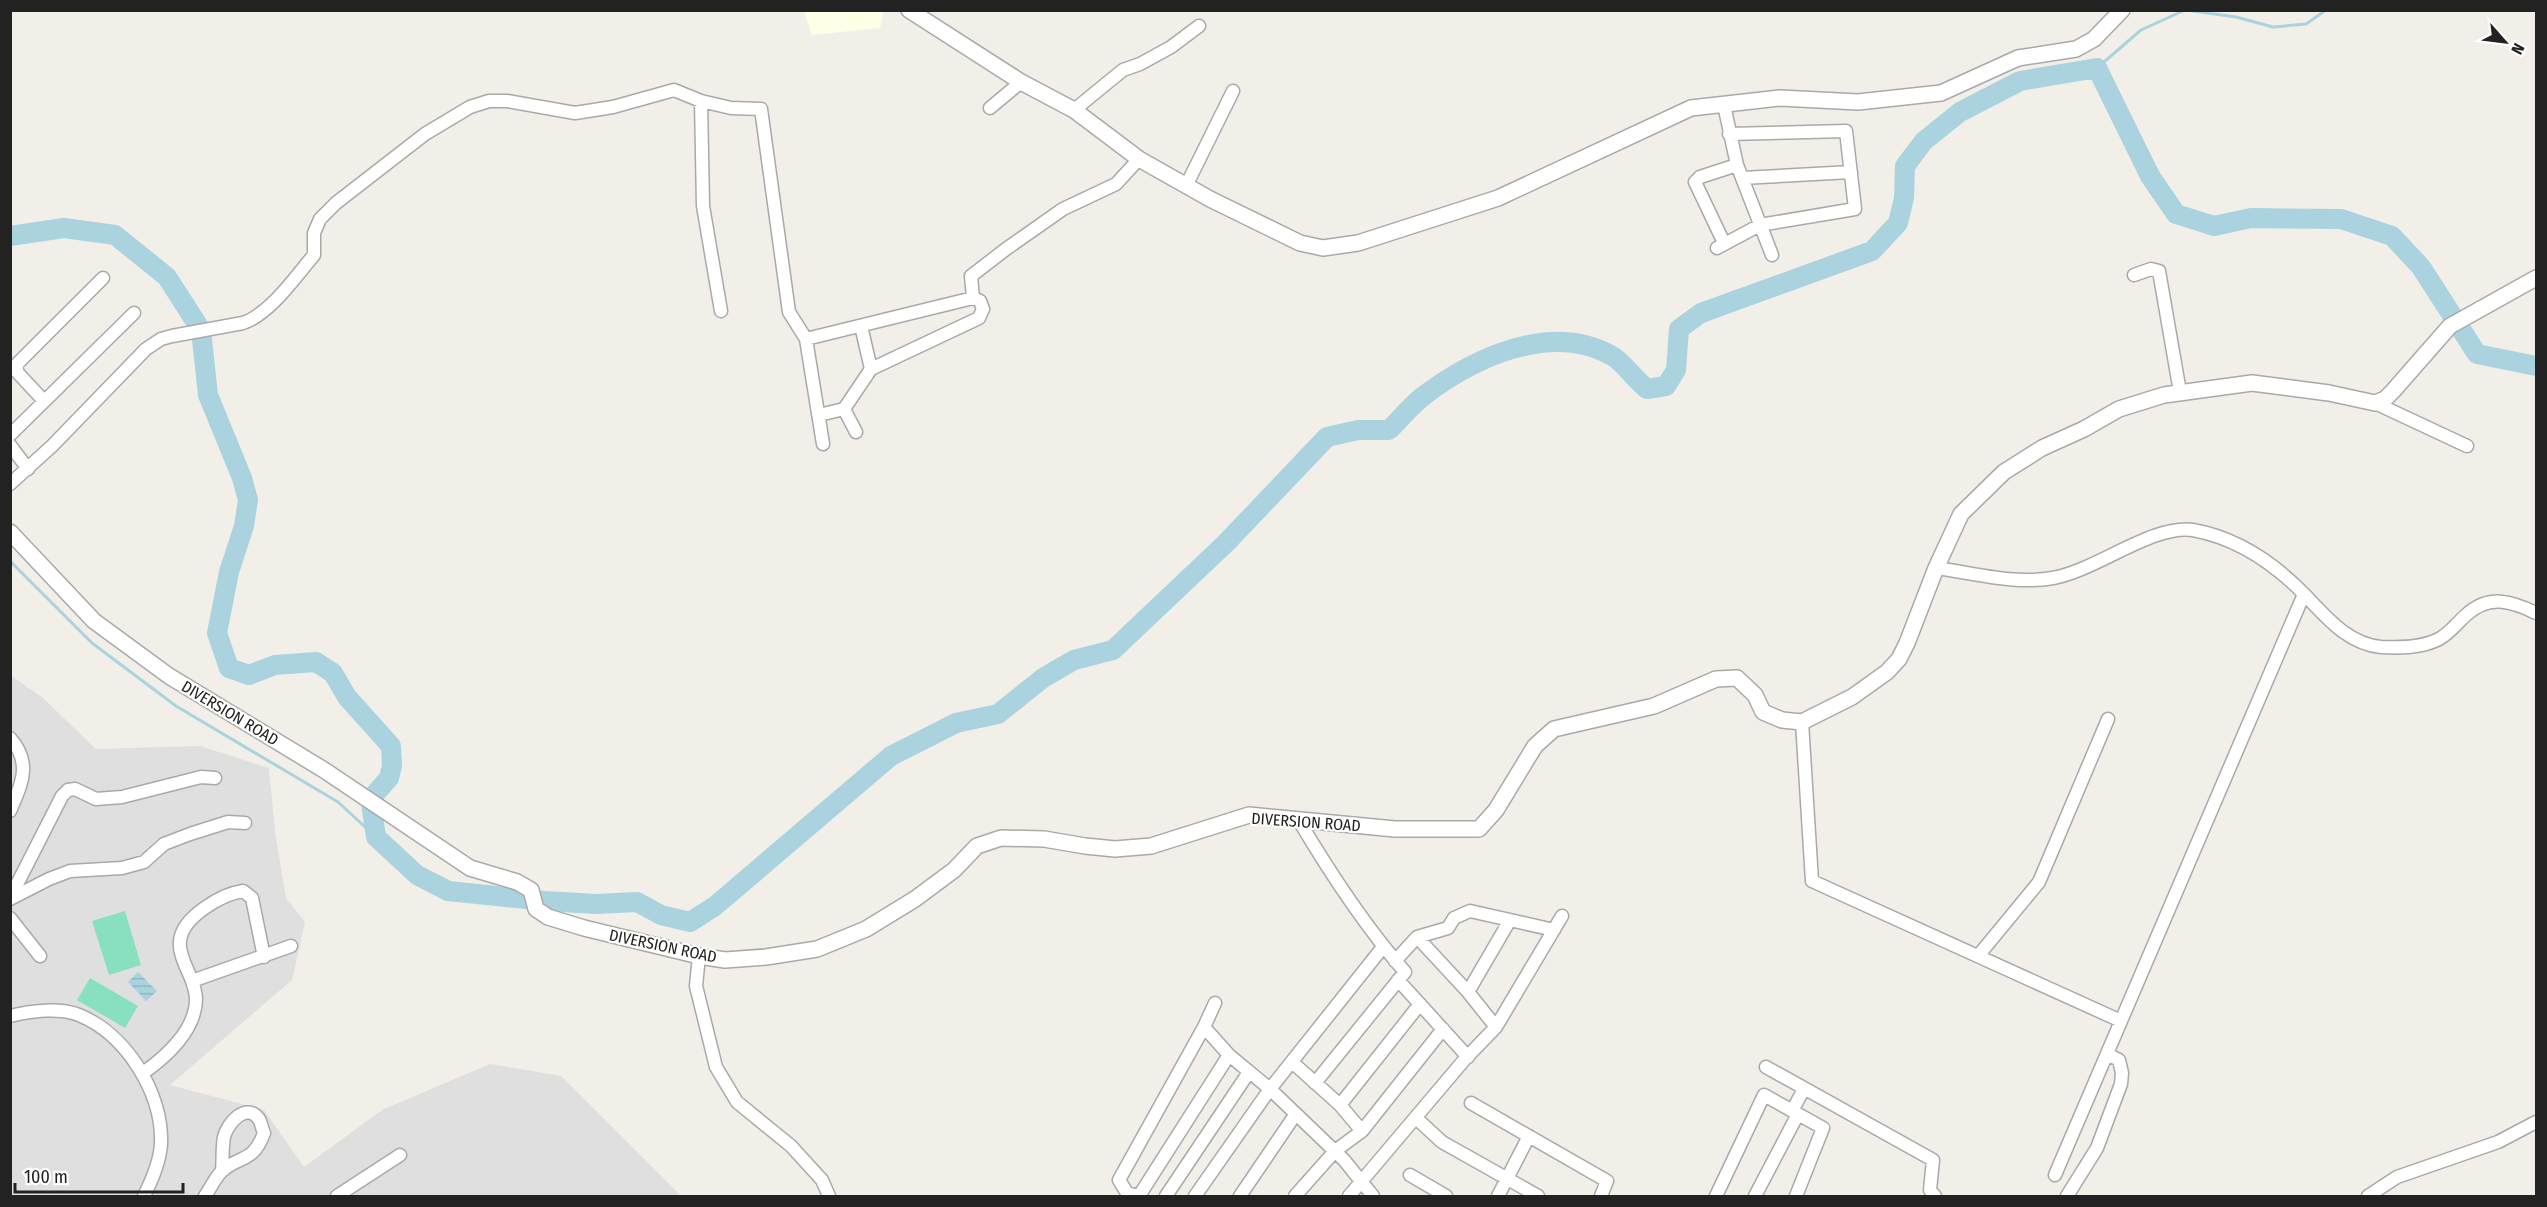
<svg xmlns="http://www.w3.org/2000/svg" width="2547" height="1207" font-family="'Fira Sans Condensed',sans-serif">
<defs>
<pattern id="water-rules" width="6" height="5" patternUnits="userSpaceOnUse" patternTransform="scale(1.5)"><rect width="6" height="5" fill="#aad3df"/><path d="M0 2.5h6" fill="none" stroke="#92b5bf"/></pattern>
</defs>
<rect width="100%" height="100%" fill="#f2efe9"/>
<path fill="#e0dfdf" d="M 10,675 L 43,698 L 96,749 L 200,746 L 269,768 L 275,832 L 286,898 L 305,922 L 292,980 L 170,1085 L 264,1110 L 304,1167 L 382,1110 L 490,1064 L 561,1076 L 681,1196 L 11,1196 Z"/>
<path fill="#ffffe5" d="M 804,11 L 804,10 L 884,11 L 880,28 L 812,35 Z"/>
<path fill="#88e0be" d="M 125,911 L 141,965 L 109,975 L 92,921 Z
M 90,978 L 138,1006 L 125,1028 L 77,1000 Z"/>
<path fill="url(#water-rules)" d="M 138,972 L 157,991 L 146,1001 L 128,982 Z"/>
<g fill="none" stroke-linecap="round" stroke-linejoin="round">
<path stroke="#aad3df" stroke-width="3" d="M 2186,10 L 2236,17 L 2273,27 L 2306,24 L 2326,10
M 2097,68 L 2141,30 L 2185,10
M 10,561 L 92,643 L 176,706 L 338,802 L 376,837"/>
<path stroke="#aad3df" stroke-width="20" d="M 10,236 L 64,228 L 115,235 L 167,277 L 201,330 L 208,395 L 242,478 L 248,500 L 244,526 L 229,572 L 217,633 L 229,668 L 249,675 L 275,665 L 316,662 L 333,673 L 347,697 L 391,746 L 392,766 L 389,778 L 374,795
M 371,803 L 376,837 L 417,875 L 448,891 L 545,901 L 596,904 L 637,902 L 661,915 L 690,922 L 715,906 L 891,756 L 956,723 L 998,714 L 1043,678 L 1074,660 L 1113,650 L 1226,543 L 1327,437 L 1358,430 L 1389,430 C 1400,419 1410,407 1422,397 C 1473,358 1552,320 1614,357 C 1621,361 1638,382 1647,389 L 1666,386 L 1676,370 L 1679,329 L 1701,313 L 1872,251 L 1898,223 L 1904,198 L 1905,166 L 1924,141 L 1960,112 L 2020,81 L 2097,68 L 2150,176 L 2176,214 L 2214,226 L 2251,218 L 2341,219 L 2392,236 L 2421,267 L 2477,354 L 2536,366"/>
<defs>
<path id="minor" d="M 701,101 L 703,206 L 721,311
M 1724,105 L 1737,165 L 1772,255
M 990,108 L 1021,82
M 1074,110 L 1123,70 L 1140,64 L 1171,47 L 1199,26
M 1742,178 L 1851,172
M 1186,186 L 1233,91
M 1724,243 L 1695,182 L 1700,177 L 1737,165
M 1717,248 L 1760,225 L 1855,209 L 1846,131 L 1729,134
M 2134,275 L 2151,269 L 2159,271 L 2180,392
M 973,298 L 971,276 L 1006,249 L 1063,209 L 1116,184 L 1139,159
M 861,326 L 871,369
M 43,400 L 17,372 L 17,364 L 103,278
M 2375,403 L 2467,446
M 844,409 L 856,432
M 819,415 L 844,409 L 871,369 L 979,318 L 983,309 L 980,301 L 973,298 L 806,339 L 823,444
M 10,435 L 134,313
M 10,445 L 28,469
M 10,484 L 52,446 L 146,349 L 161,339 L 172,336 L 243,323 C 270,314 296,276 314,255 L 314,233 L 320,219 L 336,203 L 425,134 L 470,107 L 489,101 L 507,101 L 575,113 L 613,107 L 674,90 L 701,101 L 731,108 L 761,109 L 789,312 L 806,339
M 1936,568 C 1974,573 2015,585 2053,578 C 2097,570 2153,524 2193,530 C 2237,538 2274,563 2305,595 C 2326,617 2348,644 2381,647 C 2400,648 2422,648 2439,639 C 2450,633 2457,623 2466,615 C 2489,594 2511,601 2536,613
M 1802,722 L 1812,881 L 2121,1021
M 10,738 C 32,762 22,784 10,811
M 1298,819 C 1330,873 1364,925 1405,972 L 1315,1083
M 10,898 L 62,796 L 68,790 L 75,789 L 96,799 L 122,797 L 201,777 L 215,778
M 10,899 L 49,879 L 70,871 L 122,868 L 144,862 L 164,844 L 190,834 L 228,822 L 245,823
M 10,918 L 40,956
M 1417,937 L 1468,992 L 1496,1027
M 699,956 L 696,986 L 716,1067 L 737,1102 L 791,1146 L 822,1180 L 829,1196
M 1978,956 L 2039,882 L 2108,719
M 1395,961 L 1417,937 L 1448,928 L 1454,918 L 1470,911 L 1554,930
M 1398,980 L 1468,1057
M 192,981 C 188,970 178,953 180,941 C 182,917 222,894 243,891 L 252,898 L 264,957
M 1468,992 L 1510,920
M 10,1016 C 30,1011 60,1007 79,1015 C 126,1034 163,1093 161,1144 C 160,1162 152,1180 144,1196
M 1204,1027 L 1229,1055 L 1270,1089 L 1344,1160 L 1373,1196
M 1292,1062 L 1340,1105 L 1362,1131
M 1766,1067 L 1933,1160 L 1930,1190 L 1935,1196
M 143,1073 C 166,1057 196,1030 196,999 C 196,994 194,987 192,981 L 291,946
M 1471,1103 L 1607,1181 L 1601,1196
M 1340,1105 L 1420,1004
M 1792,1111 L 1804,1089
M 1416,1118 L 1442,1142 L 1538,1196
M 1410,1175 L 1446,1196
M 2055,1175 L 2304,594
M 205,1196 C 210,1189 215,1178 221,1172 C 238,1155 253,1164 264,1133 C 262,1129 261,1122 259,1119 C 246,1101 227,1124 224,1137 C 222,1147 223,1160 222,1171
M 337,1196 L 400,1155
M 1138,1196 L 1127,1193 L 1119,1180 L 1204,1027 L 1215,1003
M 1139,1196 L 1229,1055
M 1166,1196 L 1249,1072
M 1195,1196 L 1270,1089 L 1383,947
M 1240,1196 L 1295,1115
M 1295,1196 L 1335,1151 L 1362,1131 L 1443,1029
M 1349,1196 L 1465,1059 L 1496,1027 L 1562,916
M 1498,1196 L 1529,1136
M 1716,1196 L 1764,1095 L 1823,1128 L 1796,1196
M 1755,1196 L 1798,1114
M 2067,1196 L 2097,1148 L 2121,1084 L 2122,1073 L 2119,1060 L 2107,1054
M 2368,1196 L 2397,1177 L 2498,1142 L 2536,1122"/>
<path id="tertiary" d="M 909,10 L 1021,82 L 1074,110 L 1139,159 L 1210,199 L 1300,243 L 1323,248 L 1358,243 L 1498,198 L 1691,108 L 1780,98 L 1858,102 L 1941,93 L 2018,58 L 2076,49 L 2094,39 L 2122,10
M 10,532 L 94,621 L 169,676 L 324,770 L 470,868 L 517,882 L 531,890 L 536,909 L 548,917 L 584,928 L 699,956 L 725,960 L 766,957 L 817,949 L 866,929 L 915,899 L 954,870 L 977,846 L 1001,838 L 1044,839 L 1085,846 L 1115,849 L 1151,846 L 1249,815 L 1395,829 L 1479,829 L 1496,810 L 1535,746 L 1554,729 L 1654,706 L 1716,679 L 1737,678 L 1755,695 L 1763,712 L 1782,720 L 1802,722 L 1852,697 L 1887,672 L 1899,659 L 1907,643 L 1936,568 L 1961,514 L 2004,472 L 2042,448 L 2084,429 L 2119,409 L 2164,395 L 2252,383 L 2329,393 L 2375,403 L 2385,399 L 2393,391 L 2450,326 L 2536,278"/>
</defs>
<use href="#minor" stroke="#a9a9a9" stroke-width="15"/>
<use href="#tertiary" stroke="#a9a9a9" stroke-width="18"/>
<use href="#minor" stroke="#fff" stroke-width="12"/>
<use href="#tertiary" stroke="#fff" stroke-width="15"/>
</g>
<g text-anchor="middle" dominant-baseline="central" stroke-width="4.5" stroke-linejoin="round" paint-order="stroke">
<g font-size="16" fill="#222" stroke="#fff">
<text transform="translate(230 713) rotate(31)">DIVERSION ROAD</text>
<text transform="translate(1306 822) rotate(4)">DIVERSION ROAD</text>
<text transform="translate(663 946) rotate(12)">DIVERSION ROAD</text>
</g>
</g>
<rect width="2547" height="1207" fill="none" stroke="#222222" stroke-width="24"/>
<g transform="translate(2505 42) rotate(118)" stroke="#ffffff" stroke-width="4.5" paint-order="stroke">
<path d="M0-4.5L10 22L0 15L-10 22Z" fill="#222222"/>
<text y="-9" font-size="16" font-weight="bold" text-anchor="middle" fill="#222222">N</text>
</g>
<path d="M15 1183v9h168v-9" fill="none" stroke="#222222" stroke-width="3"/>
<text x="24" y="1183" font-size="18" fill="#222222" stroke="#ffffff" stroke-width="4.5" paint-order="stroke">100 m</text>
</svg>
